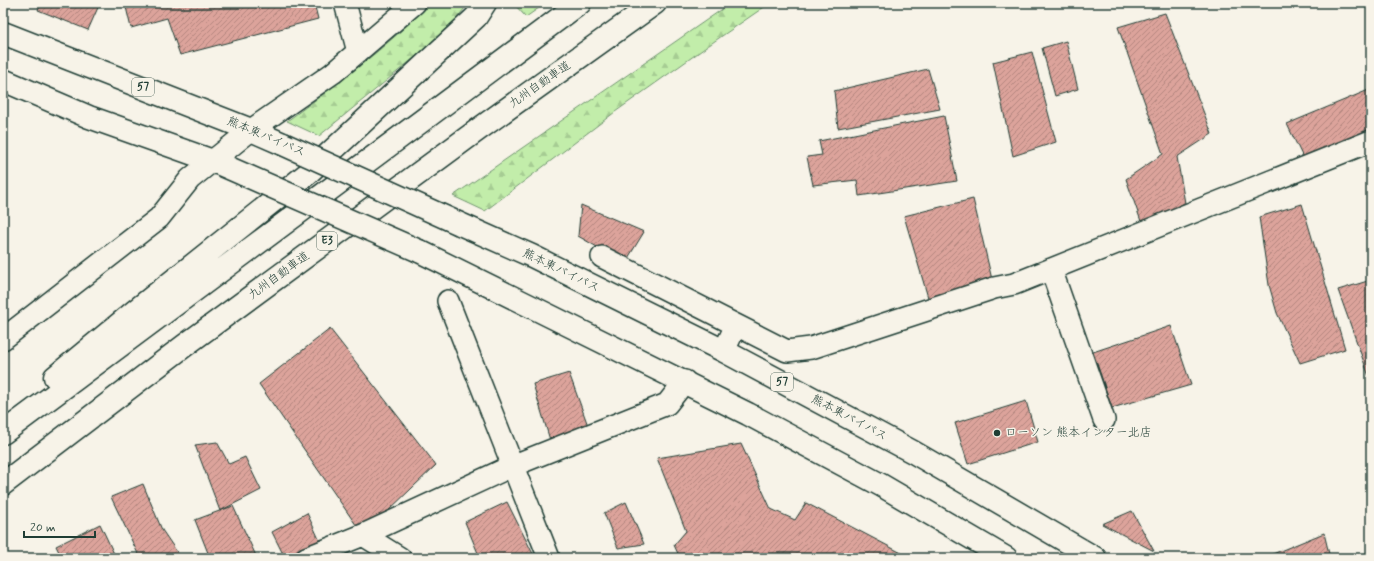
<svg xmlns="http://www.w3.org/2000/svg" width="1374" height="561" font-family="Mynerve,'Klee One',sans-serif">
<defs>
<pattern id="forest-firs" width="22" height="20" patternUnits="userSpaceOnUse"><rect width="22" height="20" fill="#c2edaa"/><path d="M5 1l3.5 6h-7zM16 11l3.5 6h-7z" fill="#a6cc93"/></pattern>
<pattern id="building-hatch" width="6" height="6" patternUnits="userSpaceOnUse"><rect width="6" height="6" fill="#dca39b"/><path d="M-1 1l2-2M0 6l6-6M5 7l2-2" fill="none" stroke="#b2867f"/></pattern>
</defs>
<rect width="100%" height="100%" fill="#f7f3e8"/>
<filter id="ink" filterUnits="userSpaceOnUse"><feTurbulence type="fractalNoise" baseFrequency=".025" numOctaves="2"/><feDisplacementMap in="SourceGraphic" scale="8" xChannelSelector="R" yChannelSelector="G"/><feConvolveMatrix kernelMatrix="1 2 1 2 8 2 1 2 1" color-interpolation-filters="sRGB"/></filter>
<g filter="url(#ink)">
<path fill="url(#forest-firs)" stroke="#70956f" d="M 430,3 L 469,3 L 456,19 L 420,53 L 319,136 L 287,121 C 337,84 386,48 430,3 Z
M 513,3 L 546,3 L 526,17 Z
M 731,3 L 770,3 L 719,38 L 615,112 L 485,211 L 453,196 Z"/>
<path fill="url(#building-hatch)" stroke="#1f3d34" d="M 41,3 L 100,3 L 88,30 L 38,10 Z
M 125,3 L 314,3 L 318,19 L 180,55 L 167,18 L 131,28 Z
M 1165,13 L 1212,134 L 1177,157 L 1185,203 L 1142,224 L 1126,179 L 1163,154 L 1118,27 Z
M 1066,41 L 1078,89 L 1055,96 L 1042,48 Z
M 1032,52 L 1056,142 L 1013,156 L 993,62 Z
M 928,69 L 940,109 L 838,128 L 834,91 Z
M 1371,89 L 1371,141 L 1307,166 L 1287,124 Z
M 944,116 L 957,181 L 859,196 L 857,180 L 813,185 L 807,157 L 822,155 L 819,141 Z
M 973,199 L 994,288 L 929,301 L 904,216 Z
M 1302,204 L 1345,349 L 1300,363 L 1277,313 L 1269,285 L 1259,217 Z
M 581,205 L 644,232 L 625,263 L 578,236 Z
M 1371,280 L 1371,382 L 1338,290 Z
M 1171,326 L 1191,385 L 1112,408 L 1093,352 Z
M 330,329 L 436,465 L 363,535 L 259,384 Z
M 569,373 L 591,434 L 553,450 L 533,384 Z
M 1026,401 L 1038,442 L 968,464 L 955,423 Z
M 217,442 L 229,464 L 245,457 L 261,490 L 220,511 L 195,445 Z
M 741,444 L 771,509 L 795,520 L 806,503 L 911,558 L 680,558 L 674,545 L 686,531 L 657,458 Z
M 143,484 L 162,530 L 181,558 L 140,558 L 111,497 Z
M 507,502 L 535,558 L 480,558 L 465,522 Z
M 626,502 L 644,544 L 618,548 L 604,513 Z
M 233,506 L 257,558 L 210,558 L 195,520 Z
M 1132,511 L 1154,551 L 1102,524 Z
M 307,513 L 324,550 L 306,558 L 285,558 L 272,532 Z
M 100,524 L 116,558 L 62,558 L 56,546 Z
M 1324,533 L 1330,558 L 1263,558 Z"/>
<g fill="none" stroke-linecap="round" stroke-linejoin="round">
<defs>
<path id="minor" d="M 345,3 L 358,52
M 602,257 L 736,325 L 724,351
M 1051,269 L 1104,420
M 448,301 L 549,558
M 736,325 L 787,351 L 811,348 L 994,288 L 1014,284 L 1371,141
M 3,339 L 159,218 L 190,179 L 251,130 L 333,73 L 415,3
M 363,535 L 400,558
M 306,558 L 363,535 L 512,466 L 667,404 L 685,381"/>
<path id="trunk" d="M 3,33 L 251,130 L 283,144
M 3,80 L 89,117 L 213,161 L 245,175
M 460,224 L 532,256 L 724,351 L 913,452 L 1095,558
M 419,251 L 748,414 L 881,485 L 1006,558"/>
<path id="motorway" d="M 55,377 L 135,311 L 307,174 L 476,17 L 485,3
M 3,433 L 580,3
M 3,484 L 184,346 L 479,129 L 655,3"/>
</defs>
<use href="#minor" stroke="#1f3d34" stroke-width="24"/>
<use href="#trunk" stroke="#1f3d34" stroke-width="25"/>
<use href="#motorway" stroke="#1f3d34" stroke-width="25"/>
<use href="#minor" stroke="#f7f3e8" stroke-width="21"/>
<use href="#trunk" stroke="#f7f3e8" stroke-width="22"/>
<use href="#motorway" stroke="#f7f3e8" stroke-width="22"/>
<defs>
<path id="trunk-bridge" d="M 283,144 L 460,224
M 245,175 L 419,251"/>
</defs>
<use href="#trunk-bridge" stroke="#1f3d34" stroke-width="25" stroke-linecap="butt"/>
<use href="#trunk-bridge" stroke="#f7f3e8" stroke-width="22"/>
</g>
</g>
<circle fill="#1f3d34" stroke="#f7f3e8" stroke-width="1.5" cx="997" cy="433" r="4"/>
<g text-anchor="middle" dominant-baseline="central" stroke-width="3" stroke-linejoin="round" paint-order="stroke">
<g fill="#f7f3e8" stroke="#60746a" stroke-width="1">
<rect x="132" y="78" width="22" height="18" rx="3"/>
<rect x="317" y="232" width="20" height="18" rx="3"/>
<rect x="771" y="373" width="22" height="18" rx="3"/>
</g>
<g font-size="11" font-weight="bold" fill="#1f3d34">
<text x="143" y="87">57</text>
<text x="327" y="241">E3</text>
<text x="782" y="382">57</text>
</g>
<g font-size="12" fill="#1f3d34" stroke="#f7f3e8">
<text transform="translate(540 85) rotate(-35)">九州自動車道</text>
<text transform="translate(266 137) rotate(23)">熊本東バイパス</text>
<text transform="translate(561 271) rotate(26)">熊本東バイパス</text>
<text transform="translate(279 276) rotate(-36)">九州自動車道</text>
<text transform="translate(849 418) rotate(28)">熊本東バイパス</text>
</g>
<g font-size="12" fill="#1f3d34" stroke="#f7f3e8" text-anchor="start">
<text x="1005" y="433">ローソン 熊本インター北店</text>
</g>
</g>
<rect width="1374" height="561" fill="none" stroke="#f7f3e8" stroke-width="16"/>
<rect x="8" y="8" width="1358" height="545" fill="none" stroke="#1f3d34" stroke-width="1.5" filter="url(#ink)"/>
<path d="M24 531v6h71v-6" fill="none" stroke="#1f3d34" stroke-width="2"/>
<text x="30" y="531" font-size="12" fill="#1f3d34" stroke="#f7f3e8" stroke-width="3" paint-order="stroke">20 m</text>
</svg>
